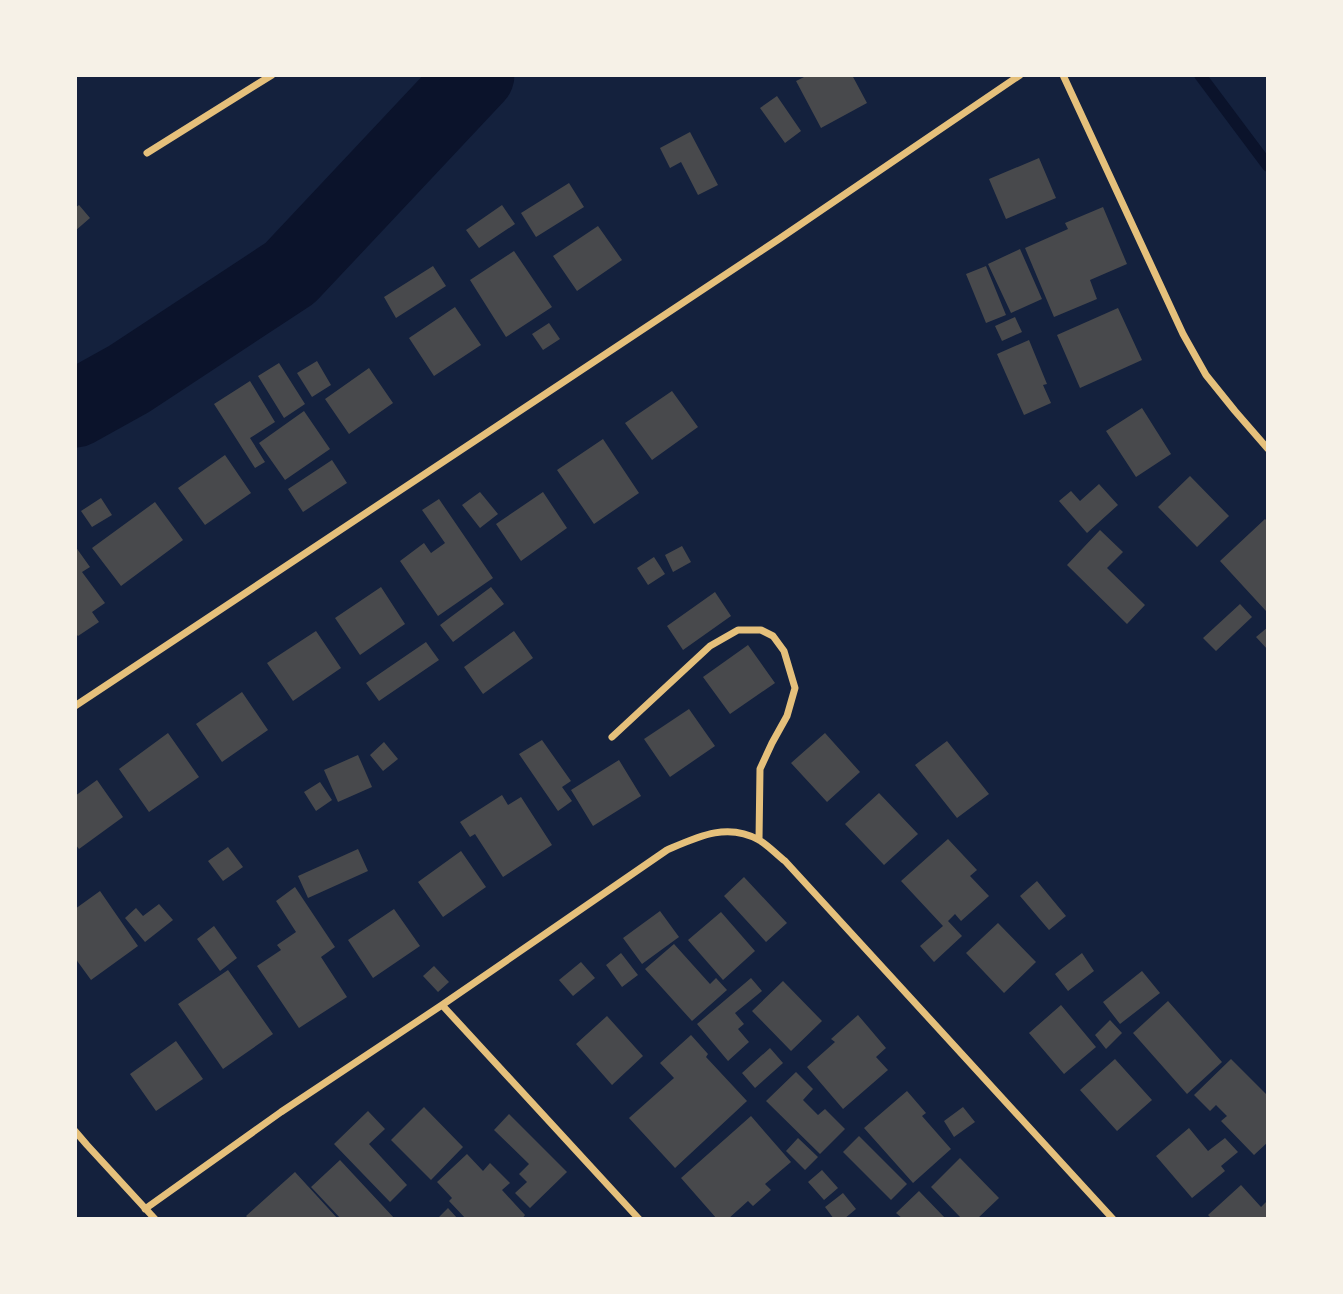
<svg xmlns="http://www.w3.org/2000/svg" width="1343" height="1294" font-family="'Public Sans',sans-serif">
<rect width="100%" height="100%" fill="#14213d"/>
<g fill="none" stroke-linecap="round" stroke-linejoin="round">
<path stroke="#0b132b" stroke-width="12" d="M 1200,75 L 1268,166"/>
<path stroke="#0b132b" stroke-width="77" d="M 75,409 L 129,379 L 290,273 L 476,75"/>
</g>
<path fill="#48494c" d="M 808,75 L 852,75 L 867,103 L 821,128 L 796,81 Z
M 777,96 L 801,131 L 785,143 L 760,108 Z
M 690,132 L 718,185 L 698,195 L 681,162 L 670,168 L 660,148 Z
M 1039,158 L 1056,198 L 1006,219 L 989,179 Z
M 569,183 L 584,207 L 536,237 L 521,213 Z
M 79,205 L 90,218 L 75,231 L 75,208 Z
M 502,205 L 515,224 L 479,248 L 466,230 Z
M 1103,207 L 1127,264 L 1090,280 L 1097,299 L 1054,317 L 1025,248 L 1068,229 L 1065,223 Z
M 598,226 L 622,260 L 577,291 L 553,256 Z
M 1020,249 L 1042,299 L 1011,313 L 988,264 Z
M 514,251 L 552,307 L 506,337 L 470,280 Z
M 433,266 L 446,286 L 396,318 L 384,297 Z
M 986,266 L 1006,315 L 986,323 L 966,274 Z
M 455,307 L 481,345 L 434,376 L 409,338 Z
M 1118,308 L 1142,360 L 1080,388 L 1057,335 Z
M 1015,317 L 1022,332 L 1002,341 L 995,326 Z
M 549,323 L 560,339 L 543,350 L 532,334 Z
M 1029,340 L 1047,384 L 1043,385 L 1051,403 L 1024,415 L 997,354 Z
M 317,361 L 331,385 L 312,397 L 297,373 Z
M 279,363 L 305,404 L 284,418 L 258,376 Z
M 369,368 L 393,403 L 349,434 L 325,399 Z
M 250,381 L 275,422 L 250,438 L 265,462 L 255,468 L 214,404 Z
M 672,391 L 698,427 L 652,460 L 625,423 Z
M 1142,408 L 1171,454 L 1136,477 L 1106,431 Z
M 304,411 L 330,449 L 285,480 L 259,443 Z
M 603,439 L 639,493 L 594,524 L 557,470 Z
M 225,455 L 251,493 L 205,525 L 178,488 Z
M 332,460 L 347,483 L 303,512 L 288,489 Z
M 1190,476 L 1229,516 L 1197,547 L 1158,507 Z
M 1099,484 L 1118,505 L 1087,533 L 1059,501 L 1071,491 L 1080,501 Z
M 480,492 L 498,514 L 480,528 L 462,505 Z
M 543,492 L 567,528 L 521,561 L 496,524 Z
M 101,498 L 112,515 L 92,527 L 81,511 Z
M 439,499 L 493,578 L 438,616 L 400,561 L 424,543 L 431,553 L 445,543 L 422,510 Z
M 155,502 L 183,540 L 121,586 L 92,548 Z
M 1265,519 L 1268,522 L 1268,610 L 1266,611 L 1220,561 Z
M 1100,530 L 1123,552 L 1107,568 L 1145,605 L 1127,624 L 1067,565 Z
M 75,546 L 90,567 L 82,572 L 105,603 L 92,612 L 99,622 L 78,636 L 75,633 Z
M 682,546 L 691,562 L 673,572 L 665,555 Z
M 654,557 L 665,574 L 648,585 L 637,568 Z
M 381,587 L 405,624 L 360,655 L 335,618 Z
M 491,587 L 504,604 L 453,642 L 440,625 Z
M 715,592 L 731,616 L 683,650 L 667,626 Z
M 1240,604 L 1252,617 L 1216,651 L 1203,638 Z
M 1268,627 L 1268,650 L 1256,637 Z
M 316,631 L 341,668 L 293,701 L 267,663 Z
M 514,631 L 533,658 L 483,694 L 464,667 Z
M 426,642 L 439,660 L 379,701 L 366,683 Z
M 748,645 L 775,683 L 730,714 L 703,677 Z
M 242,692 L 268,730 L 222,762 L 196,724 Z
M 689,709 L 715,746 L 670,777 L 644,739 Z
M 168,733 L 199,777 L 149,812 L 119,769 Z
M 825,733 L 860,772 L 827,802 L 791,763 Z
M 542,740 L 571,781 L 562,787 L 572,801 L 558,811 L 519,754 Z
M 947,741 L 989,794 L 957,818 L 915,765 Z
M 384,742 L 398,759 L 383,771 L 370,755 Z
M 358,755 L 372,787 L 338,802 L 324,770 Z
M 619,760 L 641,796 L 593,826 L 571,790 Z
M 97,780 L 123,817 L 79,849 L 75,844 L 75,796 Z
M 320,782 L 332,800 L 316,811 L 304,792 Z
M 879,793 L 918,834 L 884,865 L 845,824 Z
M 502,795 L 508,805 L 521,797 L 552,845 L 503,877 L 475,834 L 470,837 L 460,822 Z
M 948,839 L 977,870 L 970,876 L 989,896 L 961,921 L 955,914 L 948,921 L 962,936 L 934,962 L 920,946 L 943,926 L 901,881 Z
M 228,847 L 243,867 L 223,881 L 208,861 Z
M 358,849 L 368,871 L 308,898 L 298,876 Z
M 461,851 L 486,887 L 443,917 L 418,882 Z
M 744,877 L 787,923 L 766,942 L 724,896 Z
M 1037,881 L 1066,916 L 1049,930 L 1020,896 Z
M 295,887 L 335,947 L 321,957 L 347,997 L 299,1028 L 257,966 L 281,950 L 277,945 L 296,932 L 276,901 Z
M 100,891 L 138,946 L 91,980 L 75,958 L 75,909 Z
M 159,904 L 173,920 L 145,942 L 125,918 L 136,908 L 143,916 Z
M 394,909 L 420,946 L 373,978 L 348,940 Z
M 660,911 L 679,937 L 642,964 L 623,938 Z
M 721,912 L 755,951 L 723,980 L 688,940 Z
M 998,923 L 1036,962 L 1004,993 L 966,953 Z
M 214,926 L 237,958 L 220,971 L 197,939 Z
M 674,944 L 710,984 L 716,978 L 727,990 L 692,1021 L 645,969 Z
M 621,953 L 638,975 L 622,987 L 606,965 Z
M 1082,953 L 1094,971 L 1068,991 L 1055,974 Z
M 581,962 L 595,978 L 573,996 L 559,980 Z
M 434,966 L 449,982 L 438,992 L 423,976 Z
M 228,970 L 273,1034 L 223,1069 L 178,1004 Z
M 1142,971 L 1160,993 L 1120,1024 L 1103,1002 Z
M 751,978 L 762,991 L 735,1013 L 744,1024 L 738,1029 L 749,1042 L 728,1061 L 697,1024 Z
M 783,981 L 822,1021 L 791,1051 L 752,1011 Z
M 1168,1001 L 1222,1062 L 1187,1094 L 1133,1033 Z
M 1061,1005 L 1096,1047 L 1064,1074 L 1029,1033 Z
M 858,1015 L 886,1048 L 876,1057 L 888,1070 L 843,1109 L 807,1067 L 835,1042 L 831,1039 Z
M 607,1016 L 643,1056 L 612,1085 L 576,1044 Z
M 1110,1020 L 1122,1033 L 1106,1049 L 1095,1035 Z
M 691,1035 L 708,1054 L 706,1057 L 747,1101 L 675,1168 L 629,1118 L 674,1078 L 660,1063 Z
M 176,1041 L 203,1079 L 156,1111 L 130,1074 Z
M 770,1048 L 783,1063 L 755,1088 L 742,1073 Z
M 1115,1059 L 1152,1100 L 1117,1131 L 1080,1090 Z
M 1231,1059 L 1268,1096 L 1268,1142 L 1254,1155 L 1221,1121 L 1227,1116 L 1216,1105 L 1210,1111 L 1194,1095 Z
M 796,1072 L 813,1089 L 803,1100 L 818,1115 L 825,1109 L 845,1129 L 820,1154 L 766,1101 Z
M 907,1091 L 926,1113 L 922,1116 L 951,1149 L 913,1183 L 864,1128 Z
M 424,1107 L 463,1147 L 431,1180 L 391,1140 Z
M 963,1107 L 975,1122 L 954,1137 L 944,1121 Z
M 368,1111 L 385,1129 L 369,1144 L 407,1185 L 390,1202 L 334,1144 Z
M 509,1114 L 567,1172 L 530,1208 L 515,1193 L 527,1182 L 519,1174 L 529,1164 L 494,1130 Z
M 751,1116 L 791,1162 L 765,1184 L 771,1190 L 753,1206 L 748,1201 L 728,1219 L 717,1219 L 681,1178 Z
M 1189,1128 L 1208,1151 L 1225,1138 L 1238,1152 L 1221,1166 L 1225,1171 L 1192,1198 L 1156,1156 Z
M 859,1136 L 907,1184 L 891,1200 L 843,1152 Z
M 798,1138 L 818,1157 L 805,1170 L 786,1151 Z
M 467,1154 L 483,1171 L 490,1163 L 510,1183 L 502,1190 L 525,1215 L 522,1219 L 466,1219 L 449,1201 L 452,1198 L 437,1182 Z
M 960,1158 L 999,1198 L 977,1219 L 962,1219 L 931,1187 Z
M 340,1160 L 395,1219 L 341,1219 L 311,1187 Z
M 822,1170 L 838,1188 L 824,1200 L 808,1182 Z
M 295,1172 L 338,1219 L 249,1219 L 246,1216 Z
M 1241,1185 L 1261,1207 L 1268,1200 L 1268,1219 L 1212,1219 L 1208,1215 Z
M 919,1191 L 946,1219 L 903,1219 L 896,1213 Z
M 843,1193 L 856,1209 L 844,1219 L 834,1219 L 825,1207 Z
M 448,1208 L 458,1219 L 437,1219 Z"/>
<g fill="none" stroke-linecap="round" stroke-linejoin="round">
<path stroke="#e5c07b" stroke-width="7" d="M 1063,75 L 1183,334 L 1206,375 L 1235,411 L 1268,449
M 147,153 L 272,75
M 75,706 L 779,239 L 1020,75
M 612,737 L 710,646 L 738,630 L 761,630 L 773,636 L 784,651 L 795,688 L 787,716 L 772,743 L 760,769 L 759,840
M 442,1005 L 639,1219
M 75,1131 L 87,1145 L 155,1219
M 145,1209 L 281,1112 L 442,1005 L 667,850 C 697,837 727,822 759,840 C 768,845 777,855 785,861 L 1113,1219"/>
</g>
<rect width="1343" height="1294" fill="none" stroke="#f6f1e7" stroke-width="154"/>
</svg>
